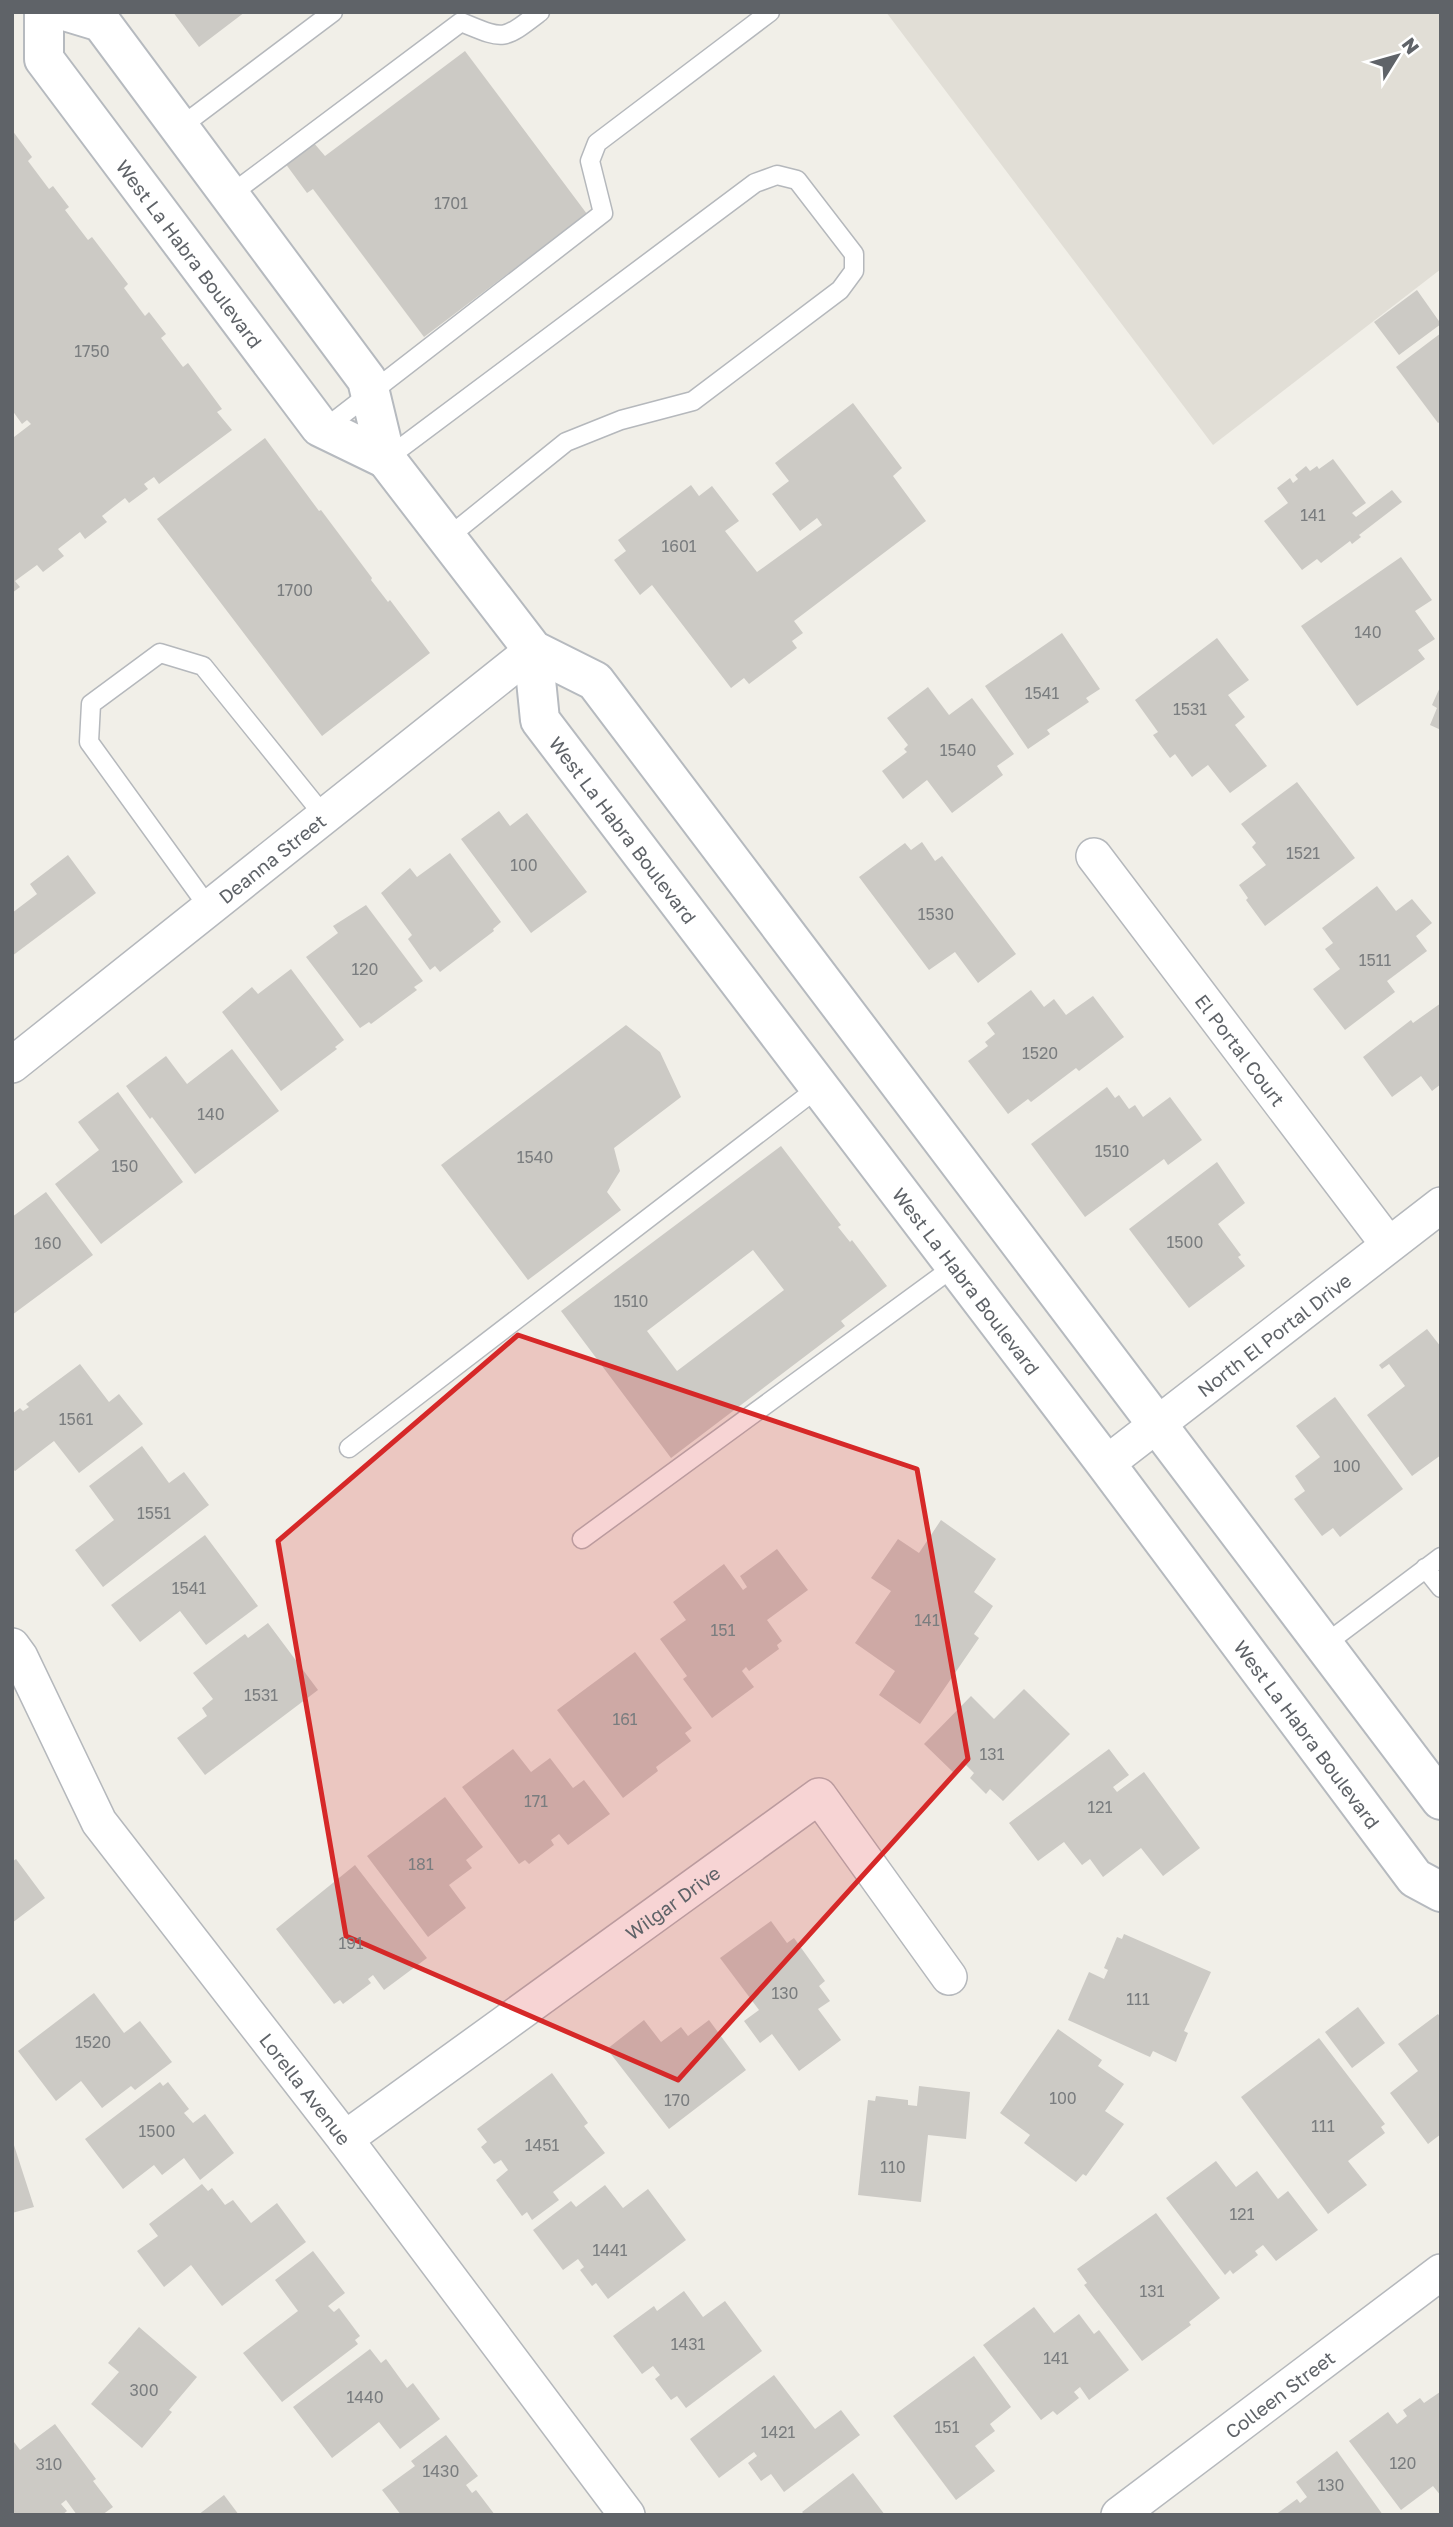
<svg xmlns="http://www.w3.org/2000/svg" width="1453" height="2527" font-family="'Golos Text',sans-serif">
<rect width="100%" height="100%" fill="#f1efe8"/>
<path fill="#e1ded6" d="M 886,12 L 1441,12 L 1441,269 L 1213,445 Z"/>
<path fill="#cccac5" fill-rule="evenodd" d="M 173,12 L 245,12 L 199,47 Z
M 465,51 L 587,214 L 424,337 L 313,189 L 307,193 L 285,163 L 313,142 L 325,156 Z
M 12,130 L 32,157 L 28,161 L 49,189 L 53,186 L 69,207 L 65,210 L 88,240 L 92,237 L 128,284 L 124,288 L 145,316 L 149,312 L 166,334 L 161,338 L 183,367 L 188,363 L 222,409 L 217,412 L 232,430 L 159,484 L 154,477 L 144,484 L 148,489 L 129,503 L 125,498 L 102,516 L 107,522 L 85,539 L 80,532 L 58,549 L 64,556 L 43,572 L 37,565 L 15,581 L 20,587 L 12,593 L 12,434 L 14,437 L 31,424 L 27,420 L 22,424 L 12,410 Z
M 1417,290 L 1441,324 L 1399,355 L 1374,322 Z
M 1441,333 L 1441,421 L 1438,423 L 1396,367 Z
M 853,403 L 902,468 L 893,476 L 926,521 L 794,621 L 803,633 L 792,641 L 797,648 L 749,684 L 744,678 L 731,688 L 652,585 L 640,595 L 614,560 L 626,551 L 618,540 L 691,485 L 699,496 L 712,486 L 739,521 L 725,531 L 757,572 L 822,525 L 817,518 L 800,531 L 772,494 L 789,481 L 775,463 Z
M 265,438 L 319,511 L 321,510 L 372,578 L 371,580 L 388,602 L 390,600 L 430,653 L 322,736 L 157,519 Z
M 1333,459 L 1366,503 L 1352,513 L 1356,517 L 1392,490 L 1402,502 L 1359,535 L 1361,537 L 1352,544 L 1350,541 L 1321,563 L 1317,559 L 1302,570 L 1264,521 L 1288,503 L 1277,488 L 1290,478 L 1293,483 L 1298,479 L 1295,475 L 1306,466 L 1310,471 L 1317,466 L 1319,469 Z
M 1401,557 L 1432,600 L 1415,611 L 1435,639 L 1418,650 L 1425,659 L 1357,706 L 1301,626 Z
M 1062,633 L 1100,689 L 1086,698 L 1089,702 L 1047,730 L 1050,734 L 1028,749 L 985,686 Z
M 1217,638 L 1249,680 L 1228,695 L 1245,717 L 1235,725 L 1267,766 L 1230,793 L 1208,765 L 1192,777 L 1175,754 L 1170,758 L 1153,735 L 1158,732 L 1135,700 Z
M 1441,685 L 1441,730 L 1430,725 L 1437,708 L 1432,705 Z
M 928,687 L 949,715 L 972,698 L 1014,754 L 997,766 L 1003,775 L 952,813 L 927,780 L 903,799 L 882,771 L 907,752 L 904,749 L 908,745 L 887,718 Z
M 1297,782 L 1355,858 L 1265,926 L 1246,900 L 1248,898 L 1239,885 L 1266,865 L 1252,847 L 1256,843 L 1241,824 Z
M 499,811 L 510,826 L 527,813 L 587,892 L 531,933 L 461,839 Z
M 922,842 L 935,861 L 942,856 L 1016,954 L 978,983 L 955,952 L 929,970 L 859,877 L 905,843 L 911,850 Z
M 450,853 L 501,922 L 493,929 L 494,931 L 440,972 L 435,966 L 430,970 L 408,939 L 412,935 L 381,893 L 410,868 L 417,877 Z
M 68,855 L 96,893 L 12,956 L 12,913 L 37,894 L 30,884 Z
M 1377,886 L 1396,911 L 1412,899 L 1432,923 L 1416,936 L 1427,951 L 1387,981 L 1395,992 L 1345,1030 L 1313,989 L 1340,969 L 1325,949 L 1333,943 L 1322,928 Z
M 366,905 L 423,981 L 414,987 L 417,990 L 371,1024 L 369,1022 L 360,1028 L 306,957 L 338,933 L 333,926 Z
M 291,969 L 344,1040 L 335,1047 L 337,1049 L 281,1091 L 222,1012 L 252,987 L 258,994 Z
M 1031,990 L 1044,1007 L 1054,999 L 1066,1015 L 1093,996 L 1124,1037 L 1079,1071 L 1076,1068 L 1031,1102 L 1028,1099 L 1008,1114 L 968,1061 L 988,1046 L 985,1042 L 995,1034 L 987,1023 Z
M 1441,1003 L 1441,1084 L 1432,1091 L 1421,1076 L 1392,1097 L 1363,1057 L 1411,1020 L 1413,1023 Z
M 626,1025 L 660,1052 L 681,1097 L 614,1148 L 620,1171 L 607,1192 L 621,1210 L 528,1280 L 441,1165 Z
M 232,1049 L 279,1111 L 195,1174 L 152,1117 L 150,1119 L 126,1086 L 166,1056 L 187,1084 Z
M 1107,1087 L 1115,1098 L 1119,1095 L 1129,1109 L 1135,1105 L 1143,1117 L 1170,1097 L 1202,1140 L 1168,1165 L 1164,1159 L 1085,1217 L 1031,1144 Z
M 118,1092 L 183,1182 L 101,1244 L 55,1184 L 99,1150 L 78,1122 Z
M 781,1146 L 841,1225 L 838,1227 L 850,1242 L 852,1240 L 887,1286 L 841,1321 L 845,1326 L 671,1458 L 561,1311 ZM 753,1250 L 784,1290 L 677,1371 L 647,1331 Z
M 1217,1162 L 1245,1203 L 1218,1224 L 1241,1255 L 1238,1257 L 1245,1266 L 1189,1308 L 1129,1229 Z
M 46,1192 L 93,1255 L 12,1315 L 12,1217 Z
M 1427,1329 L 1441,1347 L 1441,1455 L 1412,1476 L 1367,1415 L 1405,1386 L 1389,1364 L 1382,1369 L 1379,1365 Z
M 80,1364 L 109,1402 L 119,1394 L 143,1424 L 79,1473 L 54,1441 L 15,1471 L 12,1468 L 12,1414 L 20,1408 L 23,1411 L 29,1407 L 26,1404 Z
M 1335,1397 L 1403,1489 L 1340,1537 L 1333,1528 L 1322,1536 L 1294,1499 L 1305,1491 L 1295,1476 L 1320,1457 L 1296,1426 Z
M 142,1446 L 169,1483 L 184,1472 L 209,1505 L 103,1587 L 75,1550 L 114,1520 L 89,1486 Z
M 941,1520 L 996,1559 L 974,1592 L 993,1606 L 974,1634 L 979,1638 L 920,1724 L 879,1695 L 895,1671 L 855,1643 L 891,1591 L 871,1578 L 898,1539 L 919,1553 Z
M 205,1535 L 258,1606 L 206,1645 L 180,1611 L 140,1642 L 111,1605 Z
M 777,1549 L 808,1590 L 767,1620 L 782,1641 L 777,1645 L 779,1649 L 749,1671 L 746,1667 L 742,1671 L 754,1687 L 712,1718 L 683,1679 L 687,1676 L 660,1639 L 686,1620 L 673,1602 L 724,1564 L 743,1590 L 747,1587 L 740,1576 Z
M 268,1623 L 318,1690 L 205,1775 L 177,1738 L 207,1716 L 202,1708 L 213,1699 L 193,1673 L 245,1634 L 248,1638 Z
M 635,1652 L 692,1728 L 685,1733 L 691,1741 L 656,1767 L 658,1771 L 623,1798 L 557,1710 Z
M 1024,1689 L 1070,1734 L 1003,1801 L 990,1789 L 986,1794 L 970,1778 L 974,1773 L 965,1764 L 955,1774 L 924,1744 L 971,1696 L 994,1719 Z
M 513,1749 L 531,1772 L 550,1758 L 573,1788 L 584,1780 L 610,1814 L 568,1845 L 559,1834 L 551,1840 L 554,1845 L 529,1864 L 525,1860 L 519,1864 L 462,1787 Z
M 1109,1749 L 1129,1775 L 1113,1787 L 1117,1792 L 1144,1772 L 1200,1848 L 1163,1876 L 1141,1848 L 1103,1877 L 1090,1859 L 1082,1865 L 1064,1842 L 1038,1861 L 1009,1823 Z
M 445,1797 L 483,1847 L 466,1860 L 472,1868 L 449,1885 L 466,1908 L 428,1937 L 367,1856 Z
M 16,1859 L 45,1898 L 12,1923 L 12,1862 Z
M 355,1865 L 427,1958 L 384,1990 L 373,1975 L 368,1979 L 371,1983 L 343,2004 L 340,2000 L 334,2004 L 276,1929 Z
M 771,1921 L 787,1943 L 794,1938 L 825,1981 L 819,1986 L 830,2001 L 818,2009 L 841,2040 L 799,2071 L 772,2034 L 760,2043 L 744,2021 L 759,2010 L 720,1958 Z
M 1124,1934 L 1211,1972 L 1184,2031 L 1188,2033 L 1176,2062 L 1153,2051 L 1150,2057 L 1068,2020 L 1089,1972 L 1104,1979 L 1108,1970 L 1104,1968 L 1117,1937 L 1122,1939 Z
M 94,1993 L 124,2033 L 140,2021 L 172,2062 L 135,2090 L 131,2086 L 102,2108 L 81,2081 L 56,2101 L 18,2051 Z
M 1358,2007 L 1385,2043 L 1352,2068 L 1325,2032 Z
M 1438,2014 L 1441,2018 L 1441,2134 L 1428,2144 L 1390,2093 L 1418,2071 L 1398,2044 Z
M 644,2020 L 661,2042 L 681,2027 L 688,2036 L 709,2020 L 746,2070 L 669,2129 L 607,2049 Z
M 1058,2029 L 1102,2060 L 1098,2066 L 1124,2084 L 1105,2111 L 1124,2124 L 1086,2176 L 1083,2174 L 1076,2182 L 1024,2143 L 1030,2135 L 1000,2113 Z
M 1319,2038 L 1385,2124 L 1381,2127 L 1385,2133 L 1348,2161 L 1367,2185 L 1328,2214 L 1241,2097 Z
M 552,2073 L 588,2123 L 584,2126 L 605,2153 L 553,2192 L 559,2200 L 532,2220 L 527,2212 L 522,2216 L 496,2180 L 508,2170 L 501,2160 L 494,2164 L 481,2147 L 487,2142 L 477,2129 Z
M 160,2082 L 163,2086 L 168,2082 L 189,2109 L 184,2113 L 193,2123 L 205,2114 L 234,2153 L 200,2180 L 184,2158 L 162,2175 L 154,2165 L 123,2189 L 85,2139 Z
M 919,2086 L 970,2092 L 966,2139 L 928,2135 L 921,2202 L 858,2195 L 868,2100 L 875,2101 L 876,2096 L 908,2100 L 908,2105 L 917,2106 Z
M 12,2139 L 34,2207 L 12,2213 Z
M 1216,2161 L 1236,2187 L 1257,2171 L 1278,2199 L 1288,2191 L 1318,2230 L 1276,2261 L 1263,2245 L 1255,2251 L 1258,2255 L 1233,2274 L 1230,2270 L 1225,2275 L 1166,2198 Z
M 202,2184 L 208,2191 L 212,2188 L 225,2205 L 233,2200 L 251,2223 L 277,2203 L 306,2242 L 222,2306 L 191,2265 L 164,2287 L 137,2251 L 158,2236 L 149,2224 Z
M 605,2185 L 623,2208 L 648,2189 L 686,2240 L 608,2299 L 596,2283 L 592,2286 L 580,2270 L 584,2267 L 578,2259 L 563,2270 L 533,2230 L 571,2201 L 576,2207 Z
M 1156,2213 L 1220,2298 L 1189,2322 L 1191,2325 L 1142,2361 L 1084,2285 L 1087,2283 L 1077,2269 Z
M 313,2251 L 345,2293 L 328,2306 L 334,2312 L 339,2308 L 360,2336 L 355,2340 L 358,2344 L 282,2402 L 243,2353 L 298,2311 L 275,2280 Z
M 684,2291 L 703,2317 L 725,2301 L 762,2351 L 686,2408 L 677,2396 L 671,2400 L 655,2379 L 660,2375 L 653,2366 L 642,2374 L 613,2336 L 654,2306 L 657,2311 Z
M 1034,2307 L 1054,2333 L 1079,2314 L 1094,2334 L 1099,2330 L 1129,2370 L 1089,2400 L 1080,2387 L 1074,2392 L 1079,2398 L 1057,2415 L 1053,2411 L 1041,2420 L 983,2345 Z
M 139,2327 L 197,2377 L 169,2410 L 172,2412 L 142,2448 L 91,2404 L 119,2372 L 108,2363 Z
M 370,2349 L 381,2363 L 386,2359 L 407,2388 L 413,2383 L 440,2419 L 400,2449 L 379,2422 L 332,2458 L 293,2407 Z
M 974,2356 L 1011,2407 L 990,2424 L 995,2431 L 975,2446 L 995,2471 L 956,2500 L 893,2416 Z
M 774,2375 L 815,2429 L 841,2410 L 860,2435 L 784,2492 L 771,2474 L 761,2481 L 748,2463 L 757,2456 L 754,2452 L 719,2478 L 690,2439 Z
M 1440,2392 L 1441,2496 L 1433,2486 L 1401,2510 L 1349,2441 L 1388,2412 L 1397,2424 L 1407,2416 L 1403,2410 L 1420,2398 L 1424,2403 Z
M 55,2424 L 96,2479 L 93,2481 L 113,2507 L 102,2515 L 77,2515 L 66,2500 L 61,2504 L 67,2511 L 62,2515 L 12,2515 L 12,2444 L 14,2442 L 20,2450 Z
M 446,2435 L 478,2476 L 466,2485 L 472,2493 L 476,2490 L 495,2515 L 401,2515 L 382,2490 L 415,2466 L 411,2461 Z
M 1337,2451 L 1383,2515 L 1275,2515 L 1297,2499 L 1300,2503 L 1307,2497 L 1296,2482 Z
M 853,2473 L 885,2515 L 805,2515 L 802,2512 Z
M 224,2495 L 239,2515 L 198,2515 Z"/>
<g fill="none" stroke-linecap="round" stroke-linejoin="round">
<defs>
<path id="lane" d="M 179,128 L 333,12
M 230,195 L 461,22 C 505,40 502,41 540,12
M 324,429 L 603,213 L 590,161 L 597,143 L 770,12
M 386,459 L 755,183 L 777,175 L 797,180 L 854,254 L 854,271 L 840,290 L 693,401 L 621,420 L 566,442 L 447,538
M 209,908 L 89,742 L 91,704 L 160,653 L 203,666 L 325,817
M 349,1448 L 819,1087
M 582,1539 L 955,1266
M 1425,1568 L 1441,1588
M 1324,1645 L 1441,1557"/>
<g id="street">
<path id="s1" d="M 1094,856 L 1388,1244"/>
<path id="s2" d="M 12,1065 L 533,650"/>
<path id="s3" d="M 1106,1464 L 1441,1205"/>
<path id="s4" d="M 12,1646 L 20,1657 L 99,1822 L 345,2139 L 627,2515"/>
<path id="s5" d="M 345,2139 L 819,1796 L 949,1977"/>
<path id="s6" d="M 1119,2515 L 1441,2272"/>
</g>
<g id="secondary">
<path id="s7" d="M 44,12 L 44,59 L 320,427 L 386,459"/>
<path d="M 68,12 L 101,22 L 367,380 L 386,459 L 533,650 L 595,681 L 1441,1800"/>
<path id="s8" d="M 533,650 L 540,720 L 1106,1464 L 1415,1878 L 1441,1892"/>
</g>
</defs>
<use href="#lane" stroke="#b5b8bc" stroke-width="21"/>
<use href="#street" stroke="#b5b8bc" stroke-width="38"/>
<use href="#secondary" stroke="#b6babf" stroke-width="42"/>
<use href="#lane" stroke="#fff" stroke-width="18"/>
<use href="#street" stroke="#fff" stroke-width="35"/>
<use href="#secondary" stroke="#fff" stroke-width="38"/>
</g>
<path fill="#d62828" fill-opacity="0.2" stroke="#d62828" stroke-width="5" stroke-linejoin="round" d="M 518,1335 L 917,1469 L 968,1759 L 678,2080 L 346,1936 L 278,1541 Z"/>
<g text-anchor="middle" dominant-baseline="central" stroke-width="5" stroke-linejoin="round" paint-order="stroke">
<g font-size="16" fill="#7a7d7f">
<text x="451" y="203">1701</text>
<text x="92" y="351">1750</text>
<text x="1313" y="515">141</text>
<text x="679" y="546">1601</text>
<text x="295" y="590">1700</text>
<text x="1368" y="632">140</text>
<text x="1042" y="693">1541</text>
<text x="1190" y="709">1531</text>
<text x="958" y="750">1540</text>
<text x="1303" y="853">1521</text>
<text x="524" y="865">100</text>
<text x="936" y="914">1530</text>
<text x="1375" y="960">1511</text>
<text x="365" y="969">120</text>
<text x="1040" y="1053">1520</text>
<text x="211" y="1114">140</text>
<text x="1112" y="1151">1510</text>
<text x="535" y="1157">1540</text>
<text x="125" y="1166">150</text>
<text x="1185" y="1242">1500</text>
<text x="48" y="1243">160</text>
<text x="631" y="1301">1510</text>
<text x="76" y="1419">1561</text>
<text x="1347" y="1466">100</text>
<text x="154" y="1513">1551</text>
<text x="189" y="1588">1541</text>
<text x="927" y="1620">141</text>
<text x="723" y="1630">151</text>
<text x="261" y="1695">1531</text>
<text x="625" y="1719">161</text>
<text x="992" y="1754">131</text>
<text x="536" y="1801">171</text>
<text x="1100" y="1807">121</text>
<text x="421" y="1864">181</text>
<text x="351" y="1943">191</text>
<text x="785" y="1993">130</text>
<text x="1138" y="1999">111</text>
<text x="93" y="2042">1520</text>
<text x="1063" y="2098">100</text>
<text x="677" y="2100">170</text>
<text x="1323" y="2126">111</text>
<text x="157" y="2131">1500</text>
<text x="542" y="2145">1451</text>
<text x="893" y="2167">110</text>
<text x="1242" y="2214">121</text>
<text x="610" y="2250">1441</text>
<text x="1152" y="2291">131</text>
<text x="688" y="2344">1431</text>
<text x="1056" y="2358">141</text>
<text x="144" y="2390">300</text>
<text x="365" y="2397">1440</text>
<text x="947" y="2427">151</text>
<text x="778" y="2432">1421</text>
<text x="1403" y="2463">120</text>
<text x="49" y="2464">310</text>
<text x="441" y="2471">1430</text>
<text x="1331" y="2485">130</text>
</g>
<g font-size="19" fill="#5f6368" stroke="#fff">
<text stroke="none"><textPath href="#s7" startOffset="290">West La Habra Boulevard</textPath></text>
<text stroke="none"><textPath href="#s8" startOffset="208">West La Habra Boulevard</textPath></text>
<text stroke="none"><textPath href="#s2" startOffset="332">Deanna Street</textPath></text>
<text stroke="none"><textPath href="#s1" startOffset="243">El Portal Court</textPath></text>
<text stroke="none"><textPath href="#s8" startOffset="775">West La Habra Boulevard</textPath></text>
<text stroke="none"><textPath href="#s3" startOffset="212">North El Portal Drive</textPath></text>
<text stroke="none"><textPath href="#s8" startOffset="1342">West La Habra Boulevard</textPath></text>
<text stroke="none"><textPath href="#s5" startOffset="404">Wilgar Drive</textPath></text>
<text stroke="none"><textPath href="#s4" startOffset="534">Lorella Avenue</textPath></text>
<text stroke="none"><textPath href="#s6" startOffset="201">Colleen Street</textPath></text>
</g>
</g>
<rect width="1453" height="2527" fill="none" stroke="#5f6368" stroke-width="28"/>
<g transform="translate(1397 56) rotate(53)" stroke="#ffffff" stroke-width="5" paint-order="stroke">
<path d="M0-5L12 26L0 18L-12 26Z" fill="#5f6368"/>
<text y="-10" font-size="19" font-weight="bold" text-anchor="middle" fill="#5f6368">N</text>
</g>
</svg>
